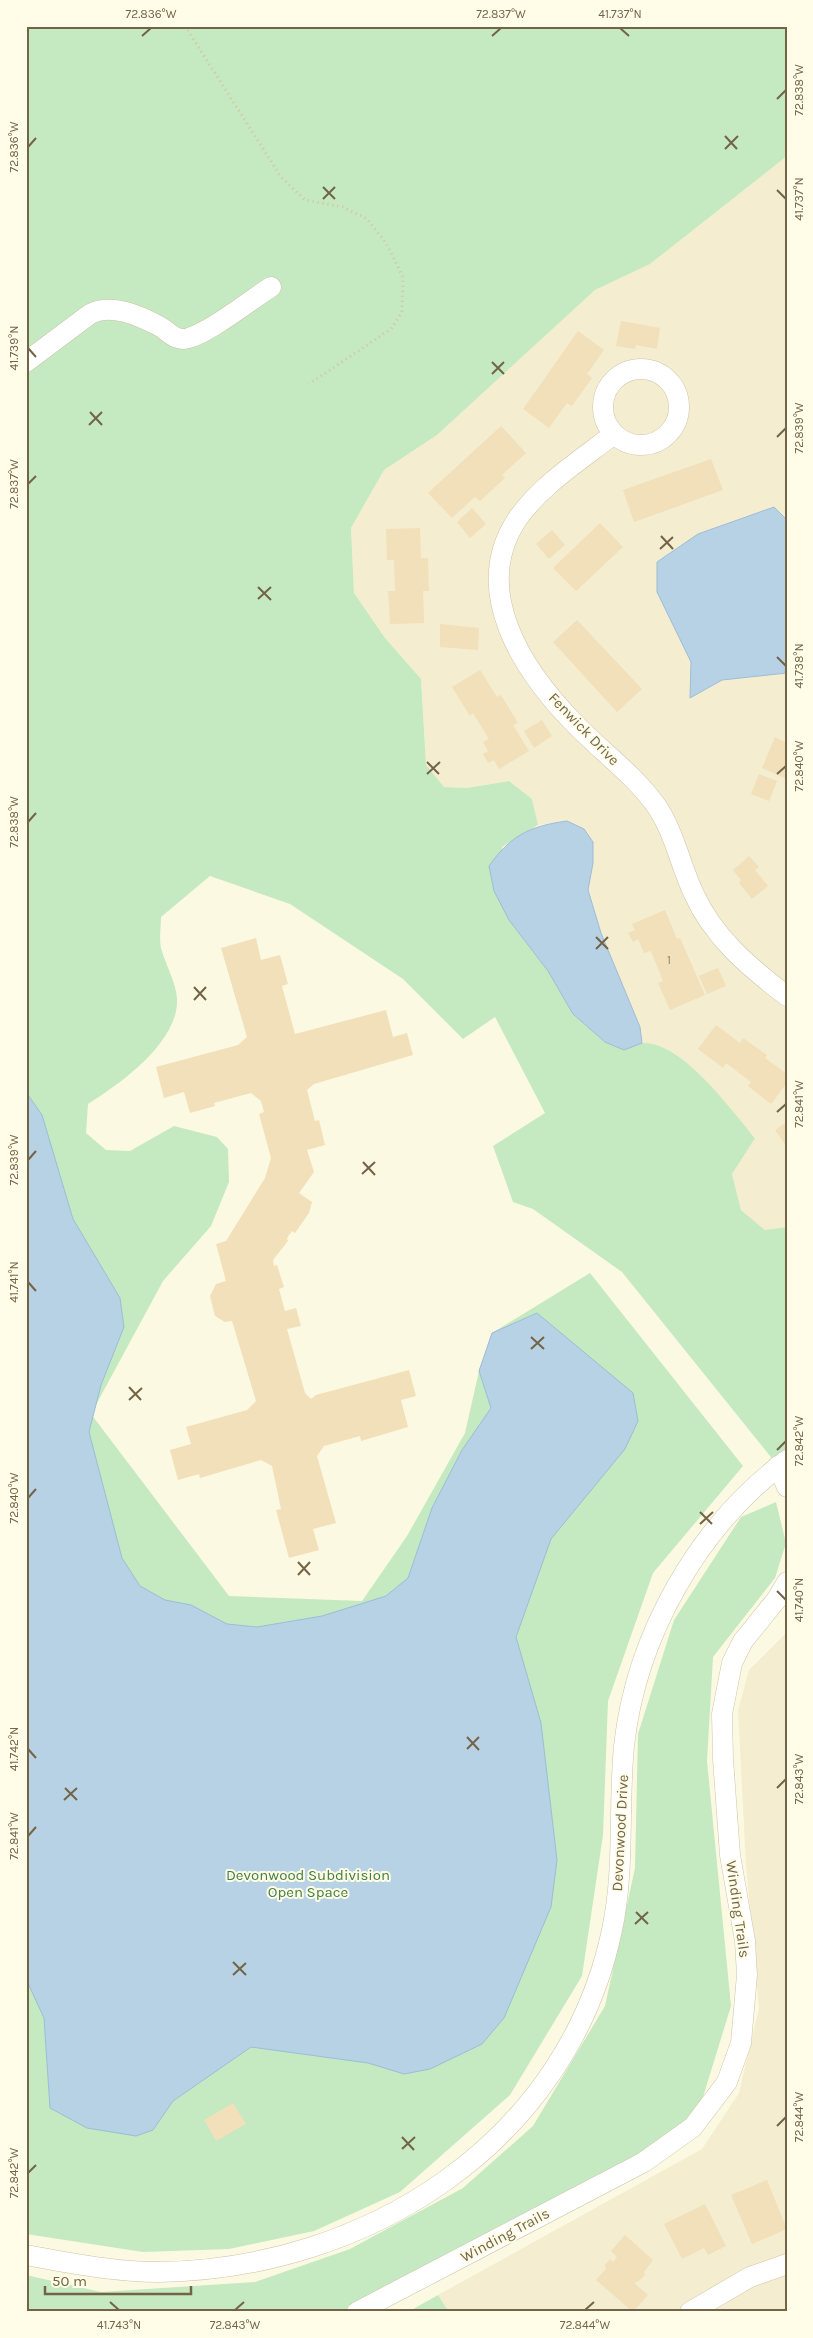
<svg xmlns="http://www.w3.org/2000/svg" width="813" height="2338" font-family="Karla,sans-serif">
<rect width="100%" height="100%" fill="#fcf9e2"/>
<path fill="#f4edd0" d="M 787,156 L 787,520 L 774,507 L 657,562 L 657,592 L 691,662 L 699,693 L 722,680 L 787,673 L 787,1227 L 765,1230 L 741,1210 L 732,1174 L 755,1137 L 662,1047 L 642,1043 L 640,1027 L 601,933 L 588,890 L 593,863 L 567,821 L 538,825 L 532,799 L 509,781 L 467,788 L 444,787 L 426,765 L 421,679 L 385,638 L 354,593 L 351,528 L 384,470 L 437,435 L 595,290 L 650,264 Z
M 787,1632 L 787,2312 L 449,2312 L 438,2295 L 702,2149 L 739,2093 L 759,2008 L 746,1865 L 738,1710 L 749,1670 Z"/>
<path fill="#c5e9c1" d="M 26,26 L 787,26 L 787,156 L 650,264 L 595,290 L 437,435 L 384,470 L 351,528 L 354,593 L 385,638 L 421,679 L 426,765 L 444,787 L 467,788 L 509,781 L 532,799 L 538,825 L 502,847 L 509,920 L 548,971 L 573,1014 L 605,1042 L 624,1049 C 629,1047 636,1043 642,1043 C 682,1041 731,1110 755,1138 L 732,1174 L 741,1210 L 765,1230 L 787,1227 L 787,1460 L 778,1466 L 622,1272 L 533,1209 L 513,1202 L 493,1146 L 545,1113 L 495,1017 L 463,1039 L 403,979 L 290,904 L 210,876 L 161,917 C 161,927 159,938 161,948 C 165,963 177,985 177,999 C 179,1042 120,1084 88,1104 L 86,1133 L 106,1150 L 130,1151 L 174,1126 L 217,1137 L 228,1149 L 229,1182 L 211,1226 L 163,1281 L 91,1414 L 229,1596 L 362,1601 L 407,1536 L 465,1433 L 479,1371 L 492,1333 L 590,1273 L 743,1466 L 653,1573 L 608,1701 L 603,1835 L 582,1976 L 510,2095 L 400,2192 L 314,2231 L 229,2249 L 143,2252 L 26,2234 Z
M 776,1502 L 786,1543 L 775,1578 L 713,1657 L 707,1761 L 731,2006 L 703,2097 L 681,2129 L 587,2187 L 348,2312 L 26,2312 L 26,2275 L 101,2292 L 255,2282 L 350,2249 L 463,2188 L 533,2126 L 605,2006 L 635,1868 L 638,1734 L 674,1620 L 741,1517 Z
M 438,2295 L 449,2312 L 408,2312 Z"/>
<path fill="#b7d1e5" stroke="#9dbdd7" d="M 774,507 L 787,520 L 787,673 L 722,680 L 690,698 L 691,662 L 657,592 L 657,562 L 698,534 Z
M 567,821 L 584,829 L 593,842 L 593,863 L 588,890 L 601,933 L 640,1027 L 642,1043 L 624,1050 L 605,1042 L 573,1014 L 548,971 L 509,920 L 494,891 L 489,866 C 511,835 530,826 567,821 Z
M 26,1092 L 42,1115 L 73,1219 L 120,1298 L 124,1327 L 101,1385 L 89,1432 L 122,1558 L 140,1586 L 165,1600 L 191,1605 L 227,1624 L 257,1627 L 322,1616 L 386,1596 L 408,1578 L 432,1508 L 462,1450 L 491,1408 L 479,1371 L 492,1333 L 537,1313 L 633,1393 L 638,1421 L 625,1449 L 551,1539 L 516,1637 L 541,1723 L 557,1860 L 551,1907 L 504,2018 L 482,2044 L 430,2069 L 404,2074 L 368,2063 L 251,2047 L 173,2101 L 153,2130 L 136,2136 L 87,2128 L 50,2108 L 44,2018 L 26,1979 Z"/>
<path fill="#f1e0b9" d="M 621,321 L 660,328 L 657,349 L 636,345 L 635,349 L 616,346 Z
M 578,331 L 604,350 L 587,374 L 592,378 L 572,406 L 567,403 L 549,428 L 523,409 Z
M 501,426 L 526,453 L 502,475 L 505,478 L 480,501 L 475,497 L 452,518 L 428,493 Z
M 711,459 L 723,490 L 634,522 L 623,490 Z
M 472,508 L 486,524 L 470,538 L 457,522 Z
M 600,523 L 623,547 L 576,591 L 553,568 Z
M 420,528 L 421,558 L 428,558 L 429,591 L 423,591 L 424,623 L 390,624 L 388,591 L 395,591 L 394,560 L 387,560 L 386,529 Z
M 552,530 L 565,545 L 549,559 L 536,544 Z
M 577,620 L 642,689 L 617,712 L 553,642 Z
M 440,624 L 479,628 L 478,650 L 440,647 Z
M 480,670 L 497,697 L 501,695 L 518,723 L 513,725 L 529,751 L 499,769 L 494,760 L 488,763 L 483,754 L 488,751 L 483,742 L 489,739 L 473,713 L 470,716 L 452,687 Z
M 542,720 L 552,736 L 534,748 L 524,731 Z
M 775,737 L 787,743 L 787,779 L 762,768 Z
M 759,774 L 777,781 L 769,801 L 751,794 Z
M 749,856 L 759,867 L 755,870 L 768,886 L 752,899 L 739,883 L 741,880 L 733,870 Z
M 665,910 L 677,939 L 680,938 L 705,995 L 670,1010 L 658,983 L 663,981 L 651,951 L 644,953 L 638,939 L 633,942 L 628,933 L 635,930 L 632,924 Z
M 256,938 L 261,960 L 280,955 L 288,984 L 282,986 L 295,1034 L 386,1010 L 393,1037 L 407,1033 L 413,1055 L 314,1084 L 307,1090 L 315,1121 L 319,1120 L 325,1145 L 307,1150 L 314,1172 L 299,1193 L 312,1202 L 309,1213 L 295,1233 L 292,1231 L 287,1238 L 288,1241 L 273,1260 L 274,1266 L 277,1265 L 284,1287 L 279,1289 L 285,1311 L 296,1308 L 301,1326 L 287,1329 L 305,1393 L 311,1399 L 316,1395 L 409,1370 L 416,1396 L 401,1400 L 408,1427 L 361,1441 L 360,1436 L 324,1446 L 317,1456 L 336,1523 L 313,1529 L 319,1550 L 289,1558 L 276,1510 L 281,1509 L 272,1466 L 261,1460 L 200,1478 L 199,1474 L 178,1480 L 170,1450 L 191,1444 L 186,1427 L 247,1410 L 256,1401 L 232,1321 L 225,1322 L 215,1316 L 210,1296 L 216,1284 L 226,1281 L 216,1244 L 226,1241 L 265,1178 L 271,1158 L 259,1114 L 264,1112 L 261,1101 L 251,1093 L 214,1103 L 215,1106 L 190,1113 L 184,1092 L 164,1098 L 156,1067 L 238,1045 L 247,1037 L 221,948 Z
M 718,968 L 726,986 L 707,994 L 699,976 Z
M 716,1025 L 740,1043 L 743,1038 L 767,1055 L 765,1058 L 787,1074 L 787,1083 L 771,1104 L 748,1086 L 751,1082 L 726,1063 L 723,1068 L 698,1049 Z
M 787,1122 L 787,1147 L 775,1130 Z
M 233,2103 L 246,2124 L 216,2141 L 204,2120 Z
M 767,2180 L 787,2229 L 752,2244 L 731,2195 Z
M 705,2204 L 726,2246 L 708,2255 L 704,2248 L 682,2259 L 664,2224 Z
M 625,2235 L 653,2260 L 644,2272 L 645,2275 L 639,2281 L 634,2283 L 648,2295 L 633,2312 L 596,2280 L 606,2269 L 605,2265 L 610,2259 L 613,2262 L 617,2257 L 611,2251 Z"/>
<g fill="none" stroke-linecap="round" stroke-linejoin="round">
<defs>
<path id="minor" d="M 26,362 L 90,314 C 111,303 138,315 159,326 C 170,332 175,342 189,338 C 213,330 249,301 271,287
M603 407a38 38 0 1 1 76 0a38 38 0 1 1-76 0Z
M 614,434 C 582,459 542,484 518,518 C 469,590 523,671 575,724 C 601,751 633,774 655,804 C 674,830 680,865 694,894 C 713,937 750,968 787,996
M 778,1466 L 787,1487
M 26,2255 C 70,2263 115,2272 159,2272 C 367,2269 567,2143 612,1930 C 625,1869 618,1808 624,1746 C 636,1636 698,1526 787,1460
M 357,2312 L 644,2162 L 693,2127 L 727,2082 L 741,2043 L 747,1975 L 745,1941 L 730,1855 L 723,1759 L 722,1714 L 732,1663 L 743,1641 L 777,1599 L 787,1582
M 690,2312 L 750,2277 L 787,2264"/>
</defs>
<use href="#minor" stroke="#cdc3a9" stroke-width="21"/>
<path stroke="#d6c39d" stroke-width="3" stroke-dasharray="1 4" stroke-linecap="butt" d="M 185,26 L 281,177 L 305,200 L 343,207 L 367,219 L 386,243 L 403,277 L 402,312 L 391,329 L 309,384"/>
<use href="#minor" stroke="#fff" stroke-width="20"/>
</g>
<path fill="none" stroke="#736448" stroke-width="2" d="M 620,28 L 629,36M 142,36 L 151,28M 492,36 L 501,28M 777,99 L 786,90M 725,136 L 737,149M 28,147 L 36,138M 725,149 L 738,136M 323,187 L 335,199M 777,190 L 786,199M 323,199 L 335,187M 28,348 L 36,357M 492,362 L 504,374M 492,374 L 504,362M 90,412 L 102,425M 89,425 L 102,412M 777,437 L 786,428M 28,484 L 36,476M 661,536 L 673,549M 660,549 L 673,537M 258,587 L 271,600M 258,599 L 271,587M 777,657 L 786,666M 427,762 L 439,774M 427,774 L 440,762M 777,774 L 786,766M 28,822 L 36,813M 596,937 L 608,949M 596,949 L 608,937M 194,987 L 206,1000M 194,1000 L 206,987M 777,1112 L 786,1104M 28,1160 L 36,1151M 363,1162 L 375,1175M 362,1174 L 375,1162M 28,1282 L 36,1291M 531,1337 L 544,1349M 531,1349 L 544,1337M 129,1387 L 141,1400M 129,1400 L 142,1388M 777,1450 L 786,1441M 28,1498 L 36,1489M 700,1512 L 712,1524M 700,1524 L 713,1512M 298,1562 L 310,1575M 298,1575 L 310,1562M 777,1591 L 786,1600M 467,1737 L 479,1750M 28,1749 L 36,1758M 467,1749 L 479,1737M 65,1788 L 77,1800M 777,1788 L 786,1779M 64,1800 L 77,1788M 28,1836 L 36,1827M 636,1912 L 648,1924M 635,1924 L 648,1912M 233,1962 L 246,1975M 233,1975 L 246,1963M 777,2126 L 786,2117M 402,2137 L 414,2150M 402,2149 L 415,2137M 28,2173 L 36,2165M 110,2302 L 119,2310M 235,2310 L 244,2302M 585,2310 L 594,2302"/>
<g text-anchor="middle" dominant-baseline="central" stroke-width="4" stroke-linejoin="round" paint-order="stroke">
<g font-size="12" fill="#928364">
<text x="669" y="960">1</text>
</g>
<g font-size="15" fill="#736448" stroke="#fffde8">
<text transform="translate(584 729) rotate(46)">Fenwick Drive</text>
<text transform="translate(620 1833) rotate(-87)">Devonwood Drive</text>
<text transform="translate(738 1909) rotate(82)">Winding Trails</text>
<text transform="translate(505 2235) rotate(-28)">Winding Trails</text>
</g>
<g font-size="15" fill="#437f43" stroke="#fffde8">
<text x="308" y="1875">Devonwood Subdivision<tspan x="308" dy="17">Open Space</tspan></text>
</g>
</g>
<rect width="813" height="2338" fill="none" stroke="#fffde8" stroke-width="55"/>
<path d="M45 2286v8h146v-8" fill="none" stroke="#736448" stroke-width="2.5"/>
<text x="52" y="2286" font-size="15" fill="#736448" stroke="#fffde8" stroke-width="4" paint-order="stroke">50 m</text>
<rect x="28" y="28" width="758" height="2282" fill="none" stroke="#736448" stroke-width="2"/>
<g font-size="12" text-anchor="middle" fill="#736448">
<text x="151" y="18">72.836°W</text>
<text x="501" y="18">72.837°W</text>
<text x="620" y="18">41.737°N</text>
<text transform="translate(799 90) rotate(-90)" y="4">72.838°W</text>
<text transform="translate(14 147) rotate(-90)" y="4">72.836°W</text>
<text transform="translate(799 199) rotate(-90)" y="4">41.737°N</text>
<text transform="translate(14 348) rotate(-90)" y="4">41.739°N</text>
<text transform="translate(799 428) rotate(-90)" y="4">72.839°W</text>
<text transform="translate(14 484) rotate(-90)" y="4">72.837°W</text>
<text transform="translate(799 666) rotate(-90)" y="4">41.738°N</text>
<text transform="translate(799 766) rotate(-90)" y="4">72.840°W</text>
<text transform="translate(14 822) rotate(-90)" y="4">72.838°W</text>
<text transform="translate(799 1104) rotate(-90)" y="4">72.841°W</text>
<text transform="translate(14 1160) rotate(-90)" y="4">72.839°W</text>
<text transform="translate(14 1282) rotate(-90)" y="4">41.741°N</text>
<text transform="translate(799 1441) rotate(-90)" y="4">72.842°W</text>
<text transform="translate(14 1498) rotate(-90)" y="4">72.840°W</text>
<text transform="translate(799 1600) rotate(-90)" y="4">41.740°N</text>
<text transform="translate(14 1749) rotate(-90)" y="4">41.742°N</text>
<text transform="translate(799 1779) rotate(-90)" y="4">72.843°W</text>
<text transform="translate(14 1836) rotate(-90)" y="4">72.841°W</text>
<text transform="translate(799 2117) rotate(-90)" y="4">72.844°W</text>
<text transform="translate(14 2173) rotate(-90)" y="4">72.842°W</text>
<text x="119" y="2329">41.743°N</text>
<text x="235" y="2329">72.843°W</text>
<text x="585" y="2329">72.844°W</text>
</g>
</svg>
